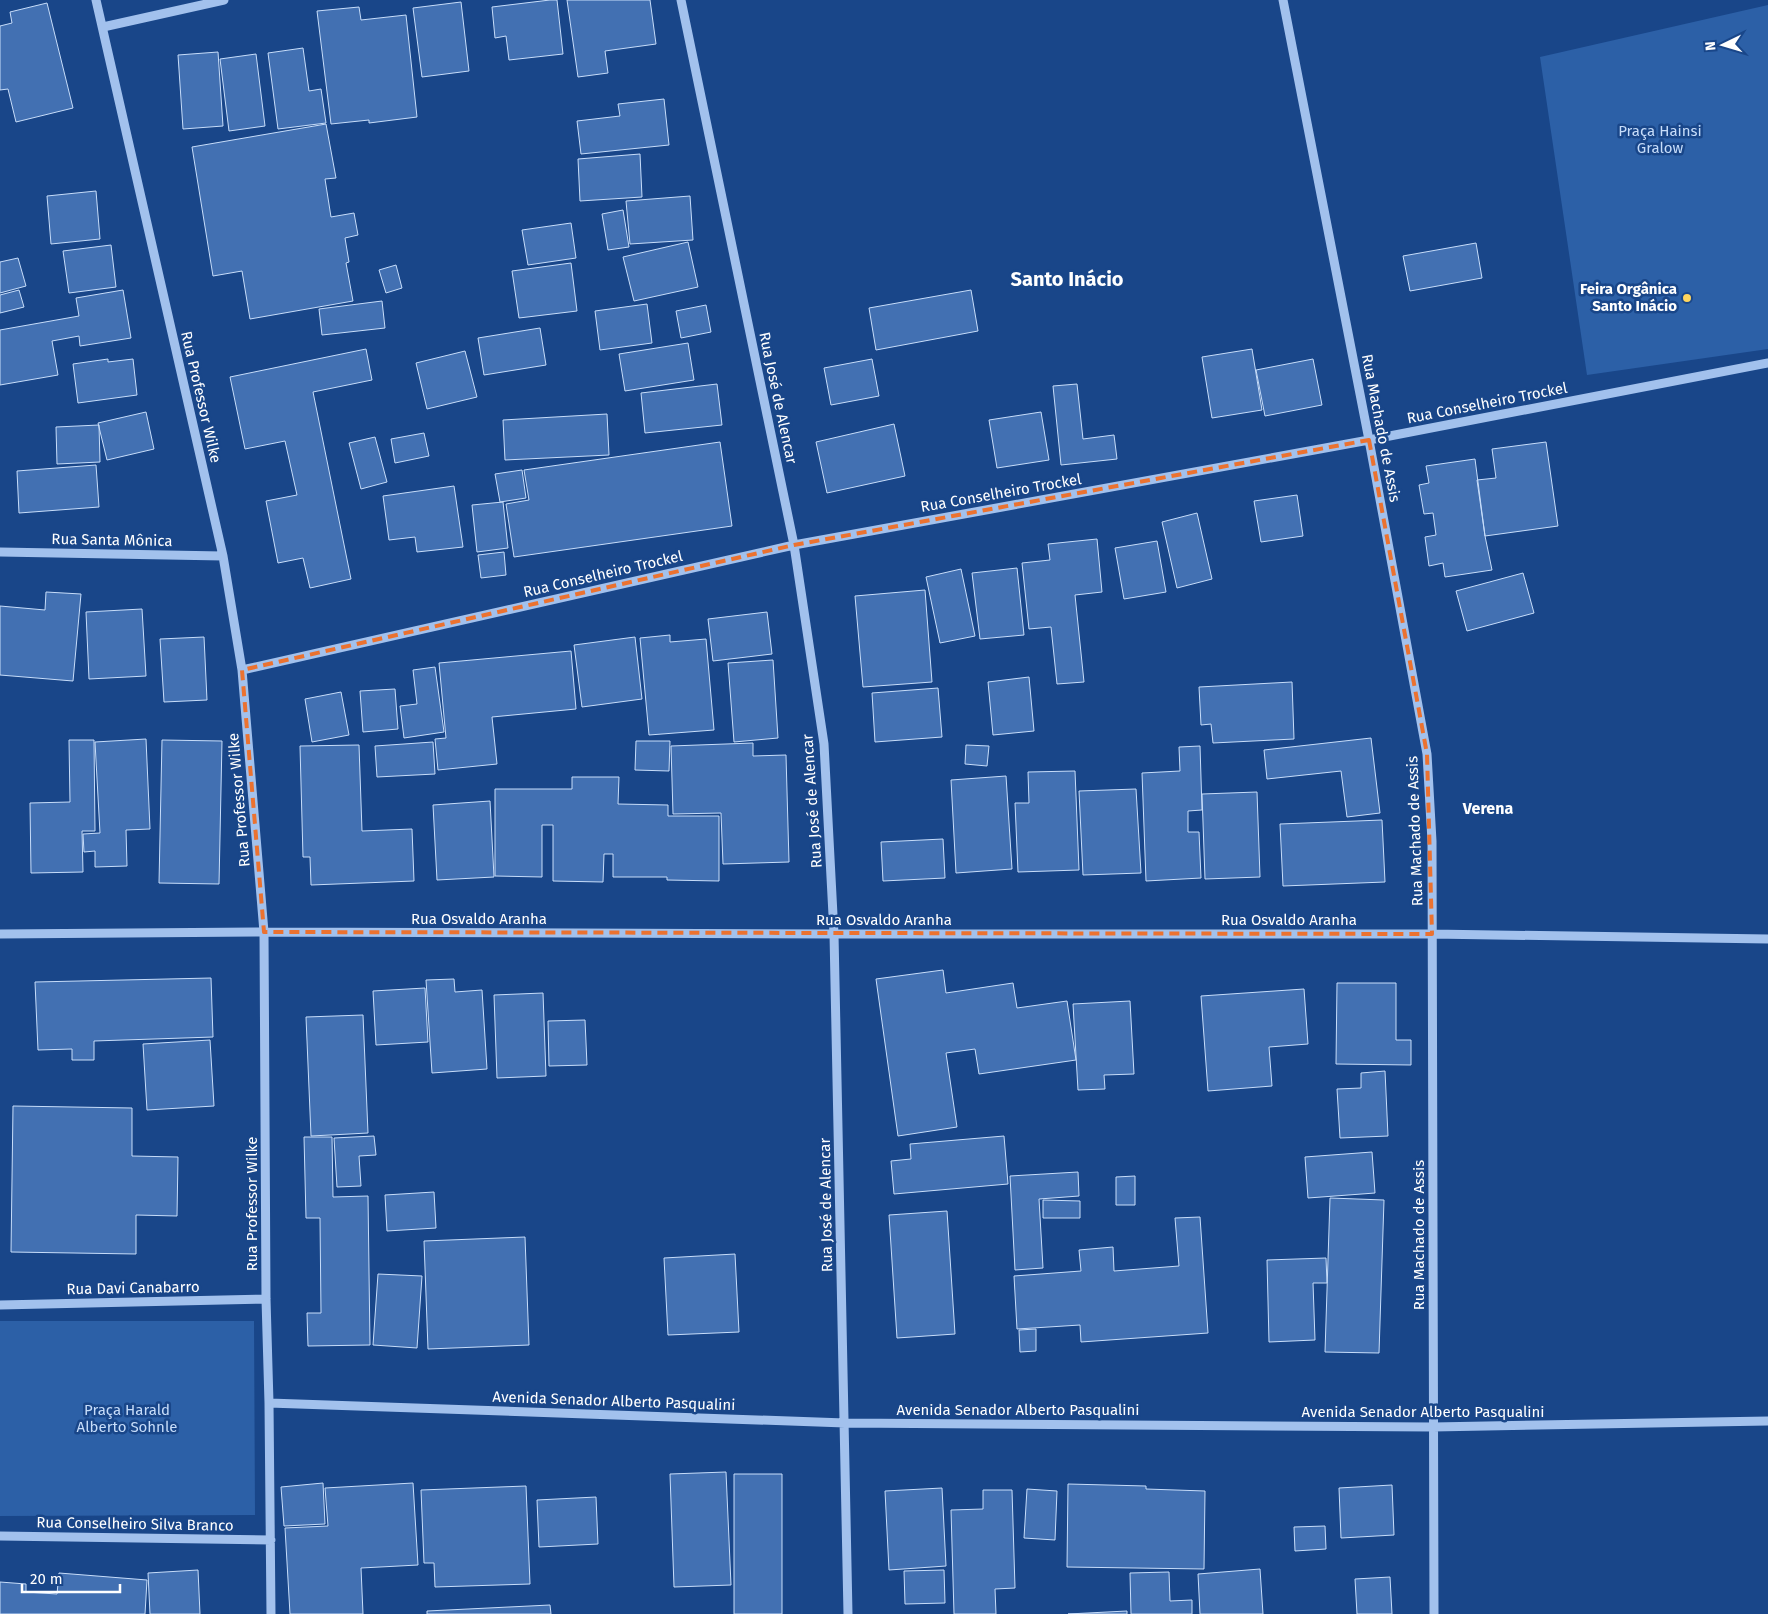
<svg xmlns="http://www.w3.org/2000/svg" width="1768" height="1614" font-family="'Fira Sans',sans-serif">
<rect width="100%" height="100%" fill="#194689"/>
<path fill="#2c60a7" d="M 1768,5 L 1768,349 L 1587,375 L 1540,57 Z
M 0,1321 L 254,1321 L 255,1515 L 0,1516 Z"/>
<path fill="#4270b2" stroke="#c7ddfa" d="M 550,0 L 557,0 L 563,54 L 509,60 L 506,36 L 495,38 L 492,7 Z
M 567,0 L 650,0 L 656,44 L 605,51 L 608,73 L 578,77 Z
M 461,2 L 469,71 L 422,77 L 413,8 Z
M 47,3 L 73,108 L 16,122 L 8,89 L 0,90 L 0,26 L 12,23 L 10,12 Z
M 359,7 L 361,20 L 406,15 L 417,117 L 369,123 L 369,120 L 331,124 L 317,11 Z
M 303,48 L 309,91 L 321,89 L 326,123 L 278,129 L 268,53 Z
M 218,52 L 223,126 L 183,129 L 178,55 Z
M 256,54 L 265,126 L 229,131 L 220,59 Z
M 664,99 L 669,145 L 581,154 L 577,121 L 620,116 L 618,104 Z
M 326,124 L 336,178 L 325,179 L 331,217 L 354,213 L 358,235 L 345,238 L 349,262 L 346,263 L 353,301 L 250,319 L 242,271 L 213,276 L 192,147 Z
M 640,154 L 642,197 L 580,201 L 578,159 Z
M 96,191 L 100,239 L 51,244 L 47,196 Z
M 690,196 L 693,240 L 630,244 L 626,201 Z
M 623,210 L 629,247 L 608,250 L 602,214 Z
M 571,223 L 576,258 L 528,265 L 522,230 Z
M 688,242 L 698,287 L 634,301 L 623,257 Z
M 1476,243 L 1482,278 L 1410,291 L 1403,256 Z
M 111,245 L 116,287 L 69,293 L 63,251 Z
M 18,258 L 26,286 L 0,293 L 0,262 Z
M 571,263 L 577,311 L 519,318 L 512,271 Z
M 396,265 L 402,288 L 386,293 L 379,270 Z
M 19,290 L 24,307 L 0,313 L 0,295 Z
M 123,290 L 131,338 L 80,346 L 79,336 L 52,341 L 58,375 L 0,385 L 0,330 L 79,316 L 76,298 Z
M 971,290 L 978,331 L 876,350 L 869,308 Z
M 382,301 L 385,328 L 322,335 L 319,309 Z
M 647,304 L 652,343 L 600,350 L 595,311 Z
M 706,305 L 711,332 L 681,338 L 676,311 Z
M 540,328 L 546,365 L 484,375 L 478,338 Z
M 688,343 L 694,380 L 625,391 L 619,354 Z
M 366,349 L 372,380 L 313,392 L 351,579 L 310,588 L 303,558 L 278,563 L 266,501 L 297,495 L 285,441 L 245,449 L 230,377 Z
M 1252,349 L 1262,410 L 1212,418 L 1202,357 Z
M 465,351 L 477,397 L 427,409 L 416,363 Z
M 108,359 L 108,362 L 133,359 L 137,395 L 78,403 L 73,364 Z
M 872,359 L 879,396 L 831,405 L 824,368 Z
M 1313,359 L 1322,405 L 1265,416 L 1256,370 Z
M 717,384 L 722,425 L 645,433 L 641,393 Z
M 1077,384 L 1083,439 L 1114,435 L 1117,459 L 1061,465 L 1053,386 Z
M 146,412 L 154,449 L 107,460 L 98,423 Z
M 1041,412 L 1049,460 L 997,468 L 989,420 Z
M 607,414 L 609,455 L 505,460 L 503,420 Z
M 894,424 L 905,476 L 827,493 L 816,442 Z
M 99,425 L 100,462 L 57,464 L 56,427 Z
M 424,433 L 429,456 L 395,463 L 391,439 Z
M 375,437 L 387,482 L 361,489 L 349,443 Z
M 720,442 L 732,526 L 514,557 L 506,504 L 529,500 L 524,470 Z
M 1546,442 L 1558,526 L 1485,536 L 1477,480 L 1496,478 L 1492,449 Z
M 1475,459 L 1485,536 L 1492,570 L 1445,577 L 1443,563 L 1429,566 L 1425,537 L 1436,535 L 1433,513 L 1424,514 L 1419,485 L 1429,483 L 1426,466 Z
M 96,465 L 99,507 L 19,513 L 17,471 Z
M 522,470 L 526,498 L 500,502 L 495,474 Z
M 454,486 L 463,547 L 417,552 L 415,537 L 389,540 L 383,496 Z
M 1297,495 L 1303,536 L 1261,542 L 1254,501 Z
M 503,502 L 508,548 L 477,552 L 472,505 Z
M 1197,513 L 1212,579 L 1177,588 L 1162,522 Z
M 1097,539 L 1102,592 L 1075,595 L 1084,682 L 1057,684 L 1051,627 L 1029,629 L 1022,563 L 1050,560 L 1048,544 Z
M 1157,541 L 1166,592 L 1124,599 L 1115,548 Z
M 504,552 L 506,575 L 481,578 L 478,555 Z
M 1017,568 L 1024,635 L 980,639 L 972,573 Z
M 961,569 L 975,636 L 940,643 L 926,577 Z
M 1523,573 L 1534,613 L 1467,631 L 1456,591 Z
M 925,590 L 932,682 L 863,687 L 855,596 Z
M 46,592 L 81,594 L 73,681 L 0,675 L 0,606 L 45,610 Z
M 142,609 L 146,676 L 89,679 L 86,612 Z
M 767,612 L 772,654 L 713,661 L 708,619 Z
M 670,635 L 670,642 L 706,639 L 714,730 L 649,735 L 640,638 Z
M 204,637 L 207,700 L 164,702 L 160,639 Z
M 635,637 L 642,699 L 582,707 L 574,645 Z
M 571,651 L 576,709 L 492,717 L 497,764 L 438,770 L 435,739 L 446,738 L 439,663 Z
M 773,660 L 778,738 L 734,742 L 728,663 Z
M 435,667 L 444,732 L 404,738 L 400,706 L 417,704 L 413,670 Z
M 1029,677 L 1034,731 L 993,735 L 988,682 Z
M 1292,682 L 1294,739 L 1213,743 L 1211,724 L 1201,725 L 1199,687 Z
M 938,688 L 942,737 L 875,742 L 872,693 Z
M 395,689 L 398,729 L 363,732 L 360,691 Z
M 341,692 L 349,735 L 312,742 L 305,699 Z
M 1371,738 L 1380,813 L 1347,817 L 1341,771 L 1267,779 L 1264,750 Z
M 146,739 L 150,829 L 126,830 L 127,866 L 95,867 L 95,851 L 84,852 L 83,834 L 100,833 L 95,742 Z
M 69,740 L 94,740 L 95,831 L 82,831 L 83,872 L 31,873 L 30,803 L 70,802 Z
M 162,740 L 222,741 L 219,884 L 159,883 Z
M 636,741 L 670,741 L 669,771 L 635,770 Z
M 433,742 L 435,774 L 377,777 L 375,746 Z
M 753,743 L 753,756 L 786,755 L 789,862 L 723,864 L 721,813 L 673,814 L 671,746 Z
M 359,745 L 362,831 L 412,829 L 414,881 L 311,885 L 310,857 L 303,857 L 300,746 Z
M 966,745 L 989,746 L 987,766 L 965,764 Z
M 1200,746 L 1202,810 L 1188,811 L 1188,832 L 1199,832 L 1201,878 L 1146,881 L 1142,773 L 1180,771 L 1179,747 Z
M 1075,771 L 1079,870 L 1018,872 L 1015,803 L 1029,803 L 1028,772 Z
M 1006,776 L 1012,869 L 956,873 L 951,780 Z
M 572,777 L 619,777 L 618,804 L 668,805 L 668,816 L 719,816 L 719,881 L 667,880 L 667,877 L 613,877 L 613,854 L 604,854 L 603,882 L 553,881 L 553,825 L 542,825 L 542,877 L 495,876 L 495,789 L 572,789 Z
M 1136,789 L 1141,873 L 1083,875 L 1079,791 Z
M 1257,792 L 1260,877 L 1205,879 L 1202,794 Z
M 490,801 L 494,877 L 437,880 L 433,805 Z
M 1382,820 L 1385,882 L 1283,886 L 1280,824 Z
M 943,839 L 945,878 L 883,881 L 881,842 Z
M 943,970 L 946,993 L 1013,983 L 1017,1008 L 1067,1001 L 1076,1060 L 979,1074 L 975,1049 L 946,1053 L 957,1127 L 898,1136 L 876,979 Z
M 211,978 L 213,1037 L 94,1041 L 94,1060 L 72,1060 L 72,1049 L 38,1050 L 35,982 Z
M 454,979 L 455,992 L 482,990 L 487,1069 L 432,1073 L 426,980 Z
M 1337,983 L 1396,983 L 1396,1040 L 1411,1040 L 1411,1065 L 1336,1064 Z
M 425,988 L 428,1042 L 376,1045 L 373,991 Z
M 1304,989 L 1308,1044 L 1269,1047 L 1272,1086 L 1208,1091 L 1201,996 Z
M 543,993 L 546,1076 L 497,1078 L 494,995 Z
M 1130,1001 L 1134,1074 L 1104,1075 L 1105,1089 L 1078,1090 L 1073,1004 Z
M 363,1015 L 368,1133 L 311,1136 L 306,1017 Z
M 585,1020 L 587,1065 L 549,1066 L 548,1021 Z
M 210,1040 L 214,1106 L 147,1110 L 143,1044 Z
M 1385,1071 L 1388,1136 L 1340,1138 L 1337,1089 L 1361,1088 L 1361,1073 Z
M 13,1106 L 132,1108 L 132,1156 L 178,1157 L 177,1216 L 136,1215 L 136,1254 L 11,1252 Z
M 374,1136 L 376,1155 L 359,1156 L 361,1186 L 337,1187 L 334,1138 Z
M 1004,1136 L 1008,1184 L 894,1194 L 891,1161 L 911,1159 L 910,1144 Z
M 304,1137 L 332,1137 L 333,1197 L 368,1196 L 370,1345 L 308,1346 L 307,1313 L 321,1313 L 320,1218 L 306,1218 Z
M 1372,1152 L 1375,1193 L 1308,1198 L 1305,1157 Z
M 1078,1172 L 1079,1196 L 1039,1199 L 1043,1268 L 1015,1270 L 1010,1176 Z
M 1135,1176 L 1135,1205 L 1116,1205 L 1116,1177 Z
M 434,1192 L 436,1228 L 387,1231 L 385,1195 Z
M 1330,1198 L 1384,1200 L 1379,1353 L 1325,1352 Z
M 1043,1200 L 1080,1201 L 1080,1218 L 1043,1218 Z
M 947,1211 L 955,1334 L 897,1338 L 889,1215 Z
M 1200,1217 L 1208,1333 L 1081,1342 L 1080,1325 L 1017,1329 L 1014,1276 L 1081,1271 L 1079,1250 L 1113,1247 L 1114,1271 L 1179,1266 L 1175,1218 Z
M 525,1237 L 529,1345 L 428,1349 L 424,1241 Z
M 735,1254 L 739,1332 L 668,1335 L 664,1258 Z
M 1326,1258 L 1327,1283 L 1313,1283 L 1315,1340 L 1269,1342 L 1267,1260 Z
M 378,1274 L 422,1276 L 417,1348 L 373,1345 Z
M 1036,1329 L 1036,1351 L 1020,1352 L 1019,1330 Z
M 726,1472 L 731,1585 L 674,1587 L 670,1474 Z
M 734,1474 L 782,1474 L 782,1614 L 734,1614 Z
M 323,1483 L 325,1524 L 284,1526 L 281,1487 Z
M 413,1483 L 418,1565 L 361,1568 L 363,1614 L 290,1614 L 285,1528 L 328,1526 L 325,1488 Z
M 1068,1484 L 1146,1486 L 1146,1489 L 1205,1491 L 1204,1569 L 1067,1567 Z
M 1392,1485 L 1394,1535 L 1341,1538 L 1339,1488 Z
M 526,1486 L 530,1584 L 435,1587 L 434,1563 L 424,1563 L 421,1490 Z
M 942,1488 L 946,1566 L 889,1570 L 885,1491 Z
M 1027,1489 L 1057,1491 L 1055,1540 L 1024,1538 Z
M 983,1490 L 1012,1490 L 1015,1588 L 995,1589 L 996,1614 L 954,1614 L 951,1510 L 983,1509 Z
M 596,1497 L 598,1544 L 539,1547 L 537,1500 Z
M 1325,1526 L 1326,1549 L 1295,1551 L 1294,1527 Z
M 1260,1569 L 1263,1614 L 1200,1614 L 1198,1574 Z
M 198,1570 L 200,1614 L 150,1614 L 148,1573 Z
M 944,1570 L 945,1603 L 905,1604 L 904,1571 Z
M 1169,1572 L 1170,1601 L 1192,1600 L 1192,1614 L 1131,1614 L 1130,1573 Z
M 59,1573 L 147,1580 L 145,1614 L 0,1614 L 0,1582 L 26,1584 L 26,1592 L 57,1594 Z
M 1390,1577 L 1392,1614 L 1357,1614 L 1355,1579 Z
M 550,1605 L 551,1614 L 427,1614 L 427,1611 Z
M 1127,1611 L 1127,1614 L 1068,1614 Z"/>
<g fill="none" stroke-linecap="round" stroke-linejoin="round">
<path stroke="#a2c1ed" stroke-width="9" d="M 96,0 L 223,556 L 242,670 L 264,932 L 266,1299 L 269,1403 L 271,1614
M 681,0 L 794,545 L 824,744 L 834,934 L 848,1614
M 1283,0 L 1369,440 L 1427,754 L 1432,841 L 1434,1614
M 103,27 L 224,0
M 0,552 L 223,556
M 242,670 L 794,545 L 1369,440 L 1768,363
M 0,934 L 264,932 L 834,934 L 1432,934 L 1768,939
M 0,1305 L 266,1299
M 269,1403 L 845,1423 L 1433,1427 L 1768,1421
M 0,1536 L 271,1540"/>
</g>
<path fill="none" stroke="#eb7230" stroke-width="4" stroke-dasharray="10 6" stroke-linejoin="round" d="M 1369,440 L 1427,754 L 1432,934 L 264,932 L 242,670 L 794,545 Z"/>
<circle fill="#ffd65e" stroke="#194689" stroke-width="2" cx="1687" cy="298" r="5"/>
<g text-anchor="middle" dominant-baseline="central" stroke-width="5" stroke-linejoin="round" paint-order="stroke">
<g font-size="15" fill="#c7ddfa" stroke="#194689">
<text x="1660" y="131">Praça Hainsi<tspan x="1660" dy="17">Gralow</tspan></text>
<text x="127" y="1410">Praça Harald<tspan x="127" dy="17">Alberto Sohnle</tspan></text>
</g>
<g font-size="15" font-weight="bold" fill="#fff" stroke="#194689" text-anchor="end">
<text x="1677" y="289">Feira Orgânica<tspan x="1677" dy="17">Santo Inácio</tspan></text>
</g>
<g font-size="15" fill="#fff" stroke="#194689">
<text transform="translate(201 397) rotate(77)">Rua Professor Wilke</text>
<text transform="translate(778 398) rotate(78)">Rua José de Alencar</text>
<text transform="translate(1487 403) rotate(-11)">Rua Conselheiro Trockel</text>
<text transform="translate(1381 428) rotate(79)">Rua Machado de Assis</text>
<text transform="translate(1001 493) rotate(-10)">Rua Conselheiro Trockel</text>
<text transform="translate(112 540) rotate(1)">Rua Santa Mônica</text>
<text transform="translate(603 574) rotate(-13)">Rua Conselheiro Trockel</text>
<text transform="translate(239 800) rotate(-95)">Rua Professor Wilke</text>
<text transform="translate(812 801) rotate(-94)">Rua José de Alencar</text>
<text transform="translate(1415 831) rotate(-92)">Rua Machado de Assis</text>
<text x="479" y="919">Rua Osvaldo Aranha</text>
<text x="884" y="920">Rua Osvaldo Aranha</text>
<text x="1289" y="920">Rua Osvaldo Aranha</text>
<text transform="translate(252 1204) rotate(-90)">Rua Professor Wilke</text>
<text transform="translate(826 1205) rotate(-91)">Rua José de Alencar</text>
<text transform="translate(1419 1235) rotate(-90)">Rua Machado de Assis</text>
<text transform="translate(133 1288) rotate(-1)">Rua Davi Canabarro</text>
<text transform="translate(614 1401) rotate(2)">Avenida Senador Alberto Pasqualini</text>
<text x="1018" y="1410">Avenida Senador Alberto Pasqualini</text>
<text x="1423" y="1412">Avenida Senador Alberto Pasqualini</text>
<text transform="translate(135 1524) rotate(1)">Rua Conselheiro Silva Branco</text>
</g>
<g font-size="16" font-weight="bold" fill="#fff" stroke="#194689">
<text x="1488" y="808">Verena</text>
</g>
<g font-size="20" font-weight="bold" fill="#fff" stroke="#194689">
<text x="1067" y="279">Santo Inácio</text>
</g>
</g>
<g transform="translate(1723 45) rotate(265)" stroke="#194689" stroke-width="4" paint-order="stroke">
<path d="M0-4L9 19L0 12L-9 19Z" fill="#ffffff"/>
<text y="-8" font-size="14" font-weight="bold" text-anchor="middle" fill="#ffffff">N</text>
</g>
<path d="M22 1584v8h98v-8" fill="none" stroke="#ffffff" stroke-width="2.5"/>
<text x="30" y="1584" font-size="15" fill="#ffffff" stroke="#194689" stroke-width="4" paint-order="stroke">20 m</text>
</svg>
